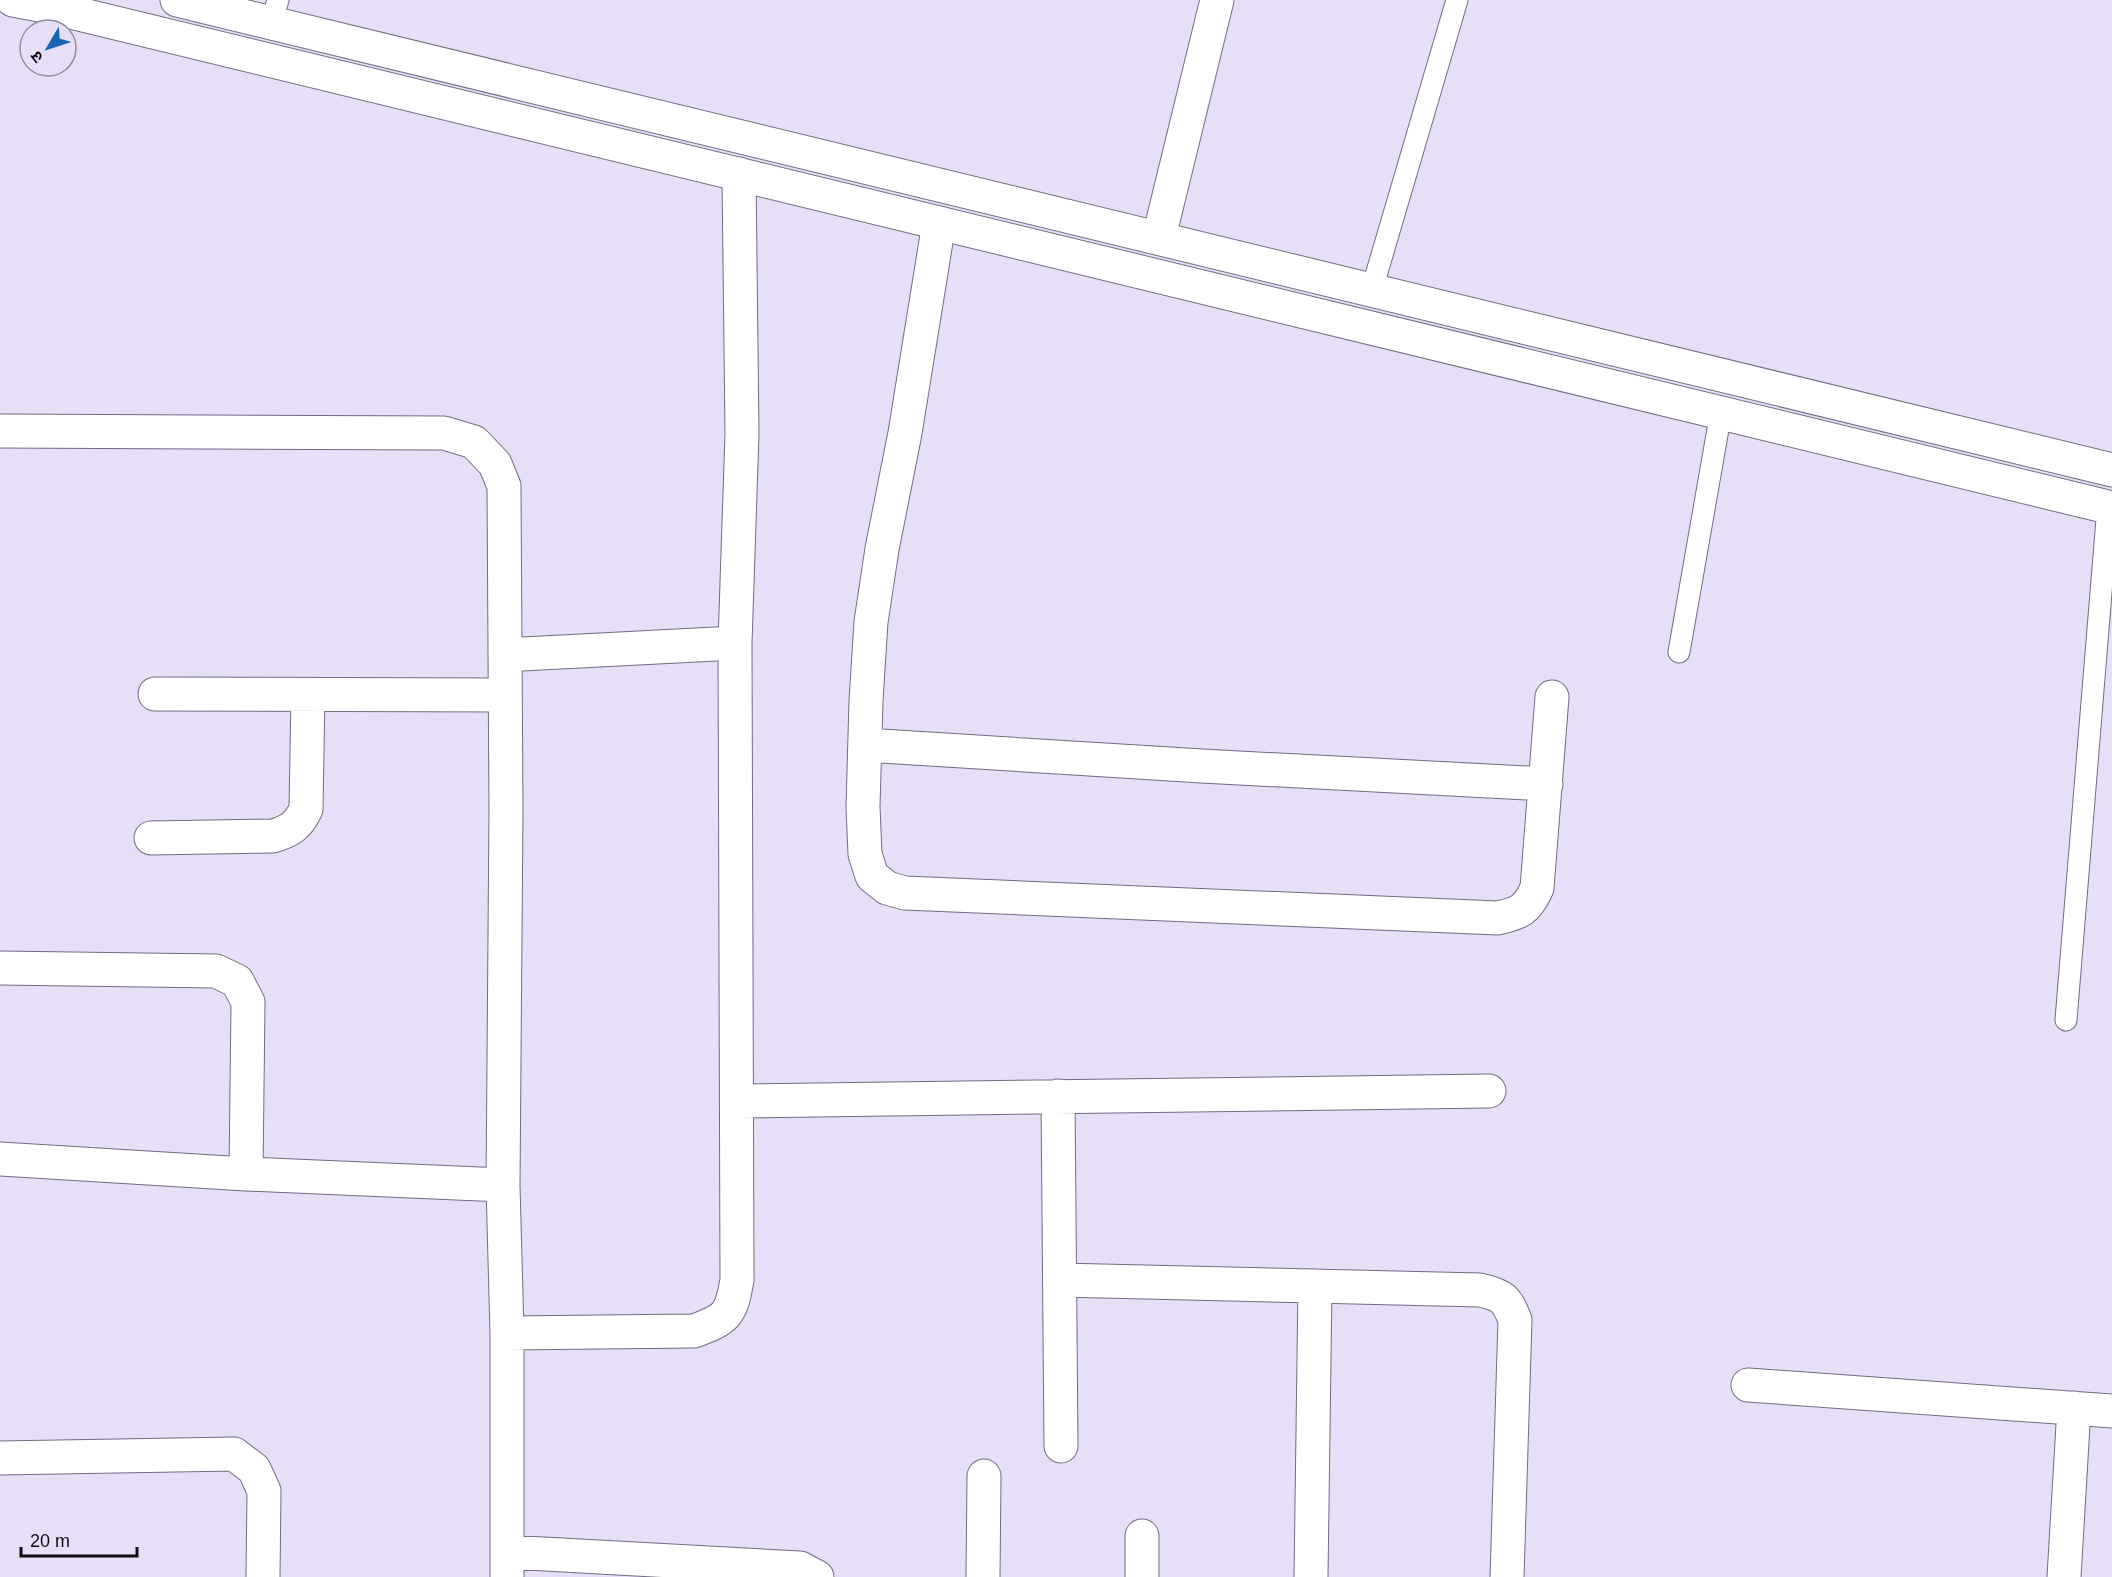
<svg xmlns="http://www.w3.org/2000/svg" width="2112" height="1577" font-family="Arial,'Noto Sans Devanagari',sans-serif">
<rect width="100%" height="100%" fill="#e6dff7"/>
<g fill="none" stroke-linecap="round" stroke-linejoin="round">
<defs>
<path id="service" d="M 271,23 L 278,0
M 1372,289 L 1457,0
M 1679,652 L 1721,412
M 2066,1020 L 2108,507"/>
<path id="minor" d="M 939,223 L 905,433 L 882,549 L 871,622 L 866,701 L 863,807 L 865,854 L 872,876 L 887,888 L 905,893 L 1498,918 C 1520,913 1527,910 1537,888 L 1552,697
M 1159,237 L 1217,0
M 0,431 L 444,433 L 474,442 L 495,464 L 504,486 L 506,811 L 503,1185 L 246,1174 L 0,1159
M 505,655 L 735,643
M 155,694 L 505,695
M 865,745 L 1202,766 L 1546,784
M 151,838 L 273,836 C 290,831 298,826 306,809 L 308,695
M 0,968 L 216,971 L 237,981 L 248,1002 L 246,1174
M 1058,1096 L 1061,1446
M 737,1101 L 1489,1091
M 503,1185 L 507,1333 L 507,1577
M 1060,1280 L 1480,1290 C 1503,1295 1507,1299 1515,1320 L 1507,1577
M 507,1333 L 694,1331 C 727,1319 731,1315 737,1280 L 735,643 L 742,434 L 739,174
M 1748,1385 L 2112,1411
M 0,1458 L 234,1454 L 254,1469 L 264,1491 L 263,1577
M 507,1552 L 800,1568 L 817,1577
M 983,1577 L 984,1476
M 1142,1577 L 1142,1536
M 1311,1577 L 1315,1286
M 2064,1577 L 2074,1408"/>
<path id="primary" d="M 13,0 L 50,7 L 2112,508
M 177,0 L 2112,470"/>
</defs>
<use href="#service" stroke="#726c81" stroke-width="23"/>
<use href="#minor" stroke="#726c81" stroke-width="35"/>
<use href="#primary" stroke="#726c81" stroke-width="35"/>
<use href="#service" stroke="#fff" stroke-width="21"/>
<use href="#minor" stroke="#fff" stroke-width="33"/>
<use href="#primary" stroke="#fff" stroke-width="33"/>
</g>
<g transform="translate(48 48) rotate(231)"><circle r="28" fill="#e6dff7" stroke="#908a9c" stroke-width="1.5"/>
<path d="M0-4.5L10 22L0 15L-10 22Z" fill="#1764b3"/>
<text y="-9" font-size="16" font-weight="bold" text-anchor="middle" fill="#0e0b13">उ</text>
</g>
<path d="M21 1547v9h116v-9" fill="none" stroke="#0e0b13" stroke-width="3"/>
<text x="30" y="1547" font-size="18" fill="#0e0b13" stroke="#e6dff7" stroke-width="4.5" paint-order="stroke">20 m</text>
</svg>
